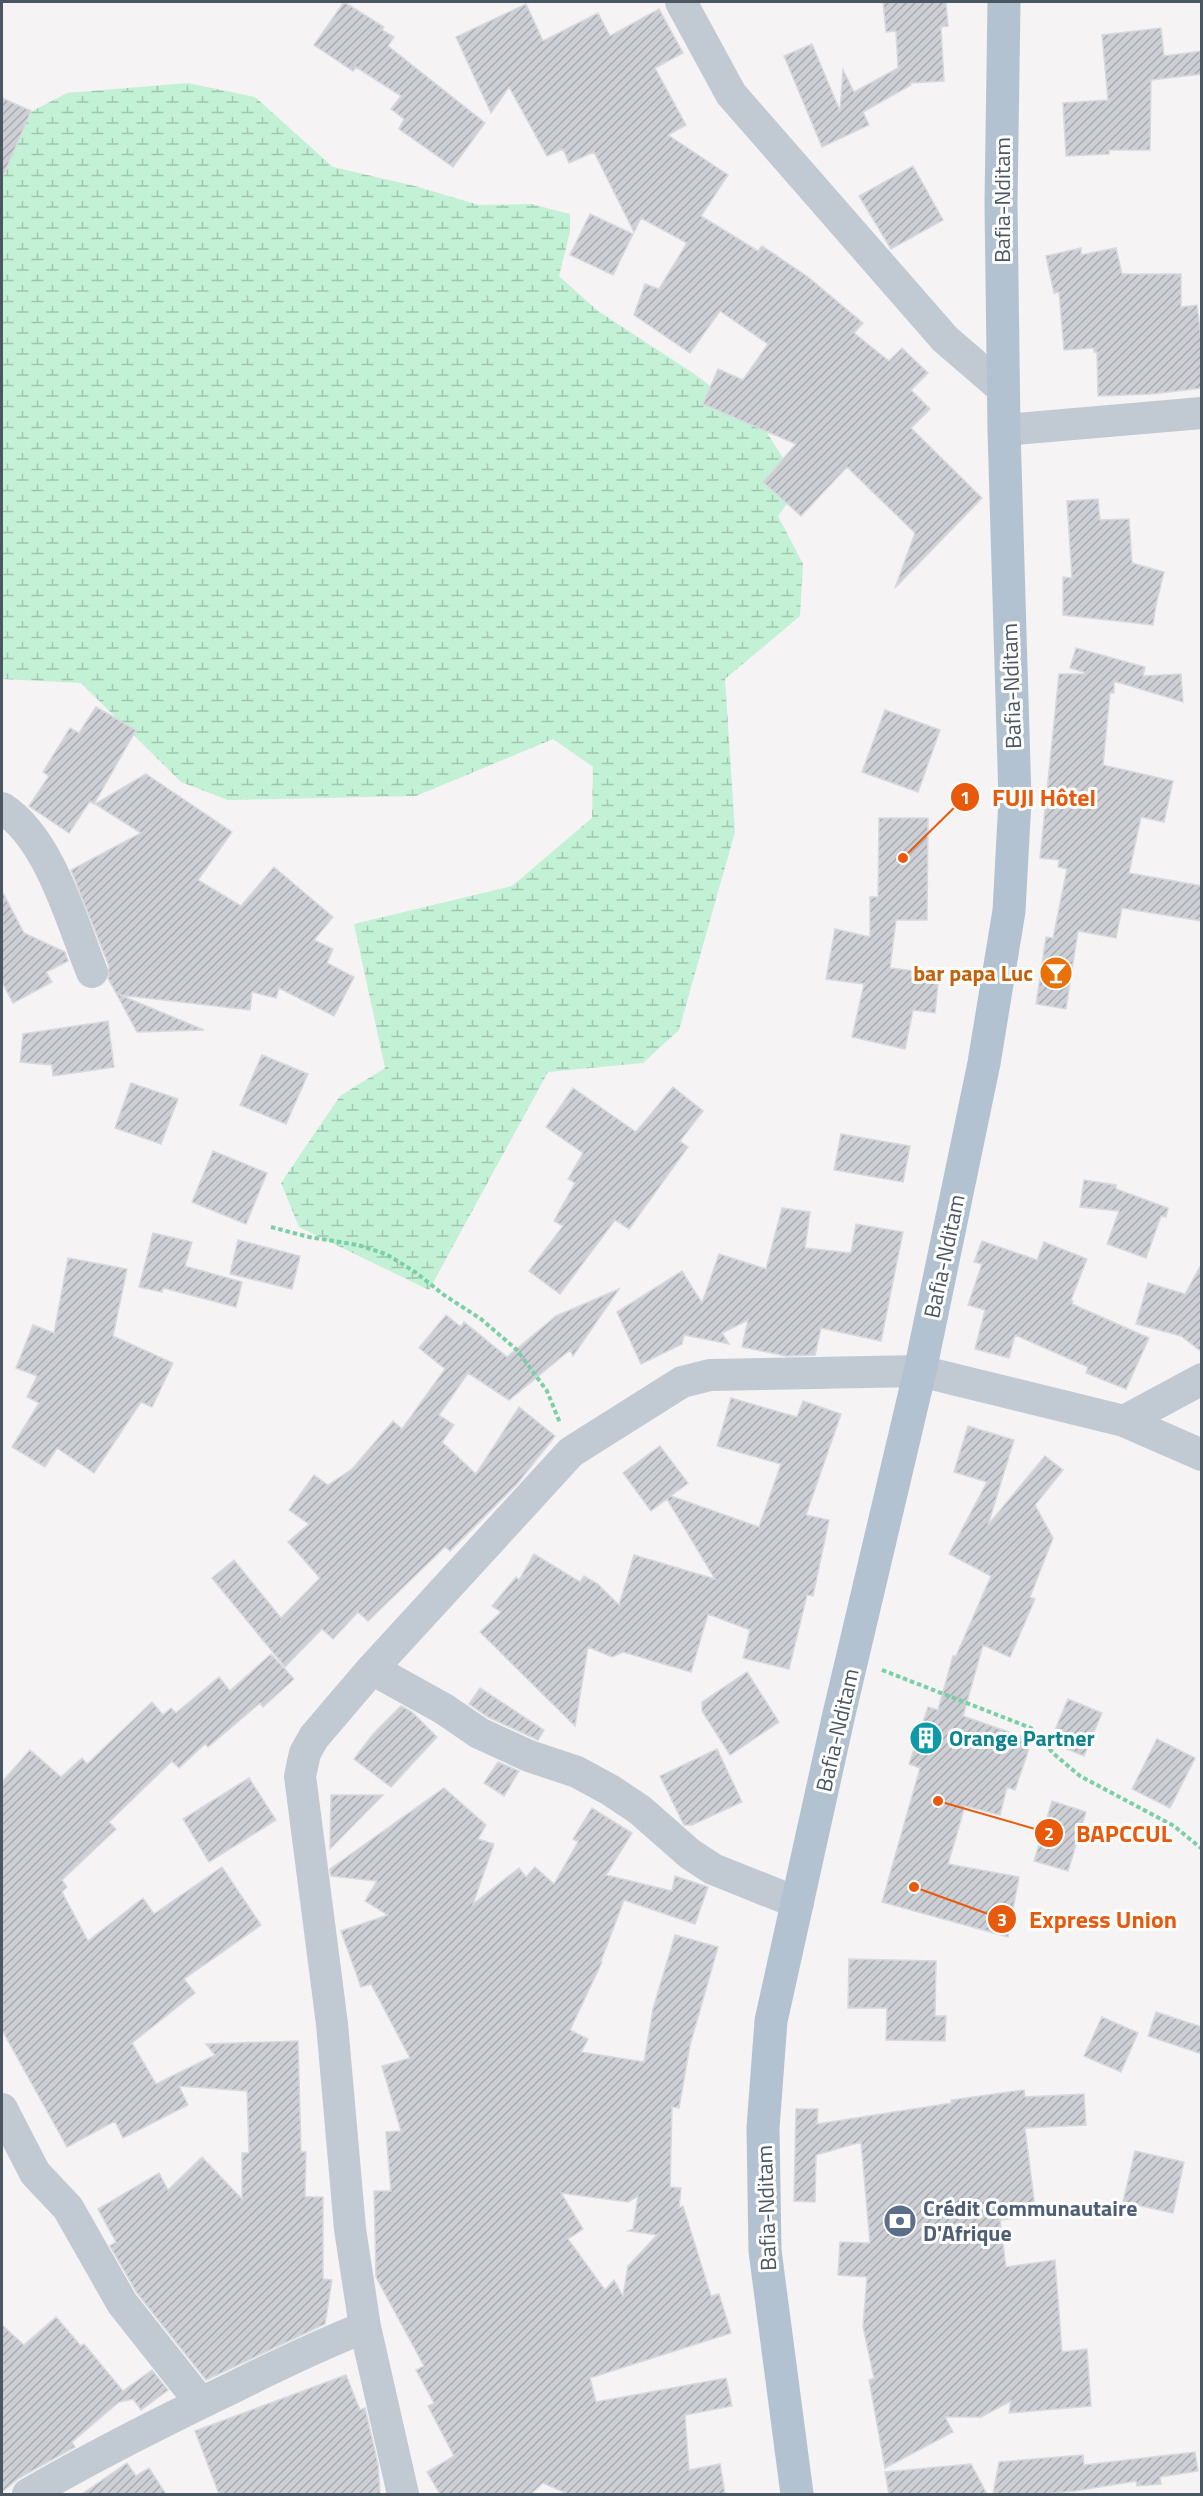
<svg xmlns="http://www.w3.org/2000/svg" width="1203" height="2496" font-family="'Titillium Web',sans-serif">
<defs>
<pattern id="wetland-marsh" width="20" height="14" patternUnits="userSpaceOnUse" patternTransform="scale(1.5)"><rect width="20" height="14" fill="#c3f1d5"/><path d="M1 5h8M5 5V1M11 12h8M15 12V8" fill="none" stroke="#a0c6b0"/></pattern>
<pattern id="building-hatch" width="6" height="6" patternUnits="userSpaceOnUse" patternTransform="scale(1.5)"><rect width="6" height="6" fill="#cdcfd5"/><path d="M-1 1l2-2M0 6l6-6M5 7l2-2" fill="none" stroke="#a8abb0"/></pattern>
</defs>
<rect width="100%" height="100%" fill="#f5f3f3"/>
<path fill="url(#wetland-marsh)" d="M 188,83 L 255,97 L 333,167 L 415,186 L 479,205 L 531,204 L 570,214 L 570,232 L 559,276 L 598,311 L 696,375 L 764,428 L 800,485 L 778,516 L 803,564 L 800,616 L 725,679 L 735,832 L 679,1030 L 643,1063 L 548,1072 L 429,1290 L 299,1227 L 281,1183 L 340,1096 L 385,1068 L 354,924 L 512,886 L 592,818 L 593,767 L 553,739 L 416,796 L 228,800 L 181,782 L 81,683 L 2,679 L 2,127 L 67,93 Z"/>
<path fill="url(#building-hatch)" stroke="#d7d9de" stroke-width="1.5" fill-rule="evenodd" d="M 344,2 L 384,27 L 382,30 L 394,37 L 388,46 L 485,123 L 453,167 L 399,129 L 404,119 L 391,109 L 401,96 L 356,67 L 353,71 L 314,45 Z
M 883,2 L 946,2 L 948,26 L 941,27 L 944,81 L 910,83 L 911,85 L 863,112 L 869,125 L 822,147 L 784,56 L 812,44 L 840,111 L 843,70 L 854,92 L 898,68 L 896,31 L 886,32 Z
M 526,4 L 543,41 L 598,13 L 610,36 L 659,9 L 683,53 L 655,68 L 686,125 L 668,135 L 728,175 L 701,216 L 758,251 L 762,246 L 808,277 L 863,323 L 854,333 L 889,361 L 902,348 L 928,373 L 911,390 L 930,409 L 911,428 L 982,498 L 895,588 L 915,533 L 847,467 L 801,516 L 763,482 L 796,444 L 703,404 L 718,369 L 743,380 L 768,344 L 720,311 L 690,353 L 634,315 L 645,284 L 659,289 L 687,243 L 641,218 L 634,232 L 594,152 L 569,163 L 563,149 L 547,156 L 509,87 L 491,113 L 456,37 Z
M 1161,28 L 1164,56 L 1202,51 L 1202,74 L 1151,80 L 1150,150 L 1109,150 L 1109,154 L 1066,156 L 1063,103 L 1108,100 L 1102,35 Z
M 2,98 L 31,111 L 2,179 Z
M 913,166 L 943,220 L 891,249 L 859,196 Z
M 590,214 L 633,234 L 613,275 L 570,255 Z
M 1081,248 L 1081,255 L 1116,248 L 1122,274 L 1181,274 L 1181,307 L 1197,305 L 1202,347 L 1202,388 L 1152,394 L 1098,396 L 1097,352 L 1094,352 L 1094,348 L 1064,350 L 1059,292 L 1054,293 L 1046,256 Z
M 1098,499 L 1100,520 L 1129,519 L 1132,563 L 1164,572 L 1156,605 L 1153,625 L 1063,615 L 1063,577 L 1072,578 L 1067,501 Z
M 1076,648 L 1145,667 L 1143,676 L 1181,674 L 1183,702 L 1114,681 L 1114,693 L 1110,693 L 1103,765 L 1173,781 L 1164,822 L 1141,817 L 1129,873 L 1202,886 L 1202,921 L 1122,908 L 1116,938 L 1078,931 L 1066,1009 L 1036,1004 L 1046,937 L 1053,938 L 1067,869 L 1058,867 L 1059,860 L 1040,858 L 1059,674 L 1084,674 L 1084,672 L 1070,668 Z
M 96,707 L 136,730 L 94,804 L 90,801 L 69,833 L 29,806 L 49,776 L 43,772 L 70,728 L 79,733 Z
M 885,710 L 940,730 L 918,792 L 862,772 Z
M 146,774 L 232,832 L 198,880 L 241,906 L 274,867 L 333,917 L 314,940 L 333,949 L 327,963 L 354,977 L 334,1016 L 279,988 L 276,998 L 252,992 L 250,1010 L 120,995 L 204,1030 L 137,1032 L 108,978 L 109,966 L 71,870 L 141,833 L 95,804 Z
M 879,818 L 928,818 L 927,920 L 896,920 L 890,968 L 939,974 L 935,1013 L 913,1010 L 905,1049 L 852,1037 L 864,984 L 826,979 L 835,929 L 870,937 L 870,897 L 878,897 Z
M 2,891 L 24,933 L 65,952 L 68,961 L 46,972 L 52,982 L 13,1003 L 2,982 Z
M 108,1021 L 114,1067 L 53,1076 L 52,1065 L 20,1062 L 23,1034 Z
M 262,1055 L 308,1074 L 286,1124 L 240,1105 Z
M 131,1083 L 178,1099 L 161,1144 L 115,1128 Z
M 673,1087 L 703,1111 L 680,1141 L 688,1147 L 629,1229 L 615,1220 L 560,1294 L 529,1271 L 563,1226 L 554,1221 L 575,1183 L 568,1179 L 583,1153 L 546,1127 L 573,1088 L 636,1132 Z
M 841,1134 L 910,1146 L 903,1182 L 834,1170 Z
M 213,1151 L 267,1173 L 246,1224 L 192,1202 Z
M 1084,1180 L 1116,1185 L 1116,1189 L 1168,1208 L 1166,1217 L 1161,1216 L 1146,1258 L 1107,1244 L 1119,1211 L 1080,1207 Z
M 782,1208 L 810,1212 L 805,1248 L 851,1253 L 856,1224 L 903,1232 L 881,1341 L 821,1328 L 815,1355 L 786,1356 L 742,1347 L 748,1320 L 722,1333 L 729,1344 L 684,1335 L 682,1344 L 641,1364 L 617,1312 L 682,1271 L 702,1303 L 719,1254 L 766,1269 Z
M 153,1233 L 192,1242 L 185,1266 L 242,1282 L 236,1307 L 163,1288 L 162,1292 L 139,1287 Z
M 238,1240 L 300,1256 L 292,1289 L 230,1274 Z
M 982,1241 L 1037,1260 L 1044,1242 L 1087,1259 L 1071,1300 L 1073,1301 L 1072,1304 L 1149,1338 L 1126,1389 L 1086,1373 L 1088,1367 L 1015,1335 L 1009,1358 L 975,1349 L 985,1310 L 968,1305 L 982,1264 L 974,1262 Z
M 68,1258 L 127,1269 L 113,1336 L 173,1363 L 152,1407 L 141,1402 L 94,1473 L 57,1448 L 45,1467 L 12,1447 L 39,1403 L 27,1397 L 37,1376 L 16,1368 L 33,1325 L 54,1333 Z
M 1202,1263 L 1202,1352 L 1181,1336 L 1136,1324 L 1148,1283 L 1185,1294 Z
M 619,1289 L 573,1356 L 570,1350 L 509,1400 L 468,1373 L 439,1415 L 454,1425 L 442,1442 L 476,1474 L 519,1407 L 555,1436 L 517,1484 L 450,1551 L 445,1547 L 368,1621 L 358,1612 L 333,1639 L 322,1629 L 285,1667 L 212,1578 L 234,1560 L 281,1618 L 320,1578 L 288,1542 L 309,1524 L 289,1510 L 314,1475 L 328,1485 L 352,1469 L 393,1421 L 402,1429 L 445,1369 L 419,1348 L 446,1315 L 461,1327 L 464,1322 L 507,1357 L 556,1316 Z
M 731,1398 L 797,1417 L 803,1401 L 841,1414 L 806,1515 L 829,1520 L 813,1596 L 807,1595 L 789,1669 L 743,1658 L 750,1630 L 708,1614 L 691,1672 L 623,1652 L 612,1657 L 588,1647 L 575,1726 L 480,1632 L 501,1612 L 492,1606 L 516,1577 L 519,1580 L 534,1554 L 580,1582 L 584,1576 L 598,1584 L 619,1605 L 634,1555 L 715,1579 L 667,1499 L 651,1511 L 623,1473 L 660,1446 L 688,1483 L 671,1496 L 759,1527 L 781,1464 L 717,1446 Z
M 968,1426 L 1014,1440 L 988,1525 L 1045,1456 L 1063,1470 L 1035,1505 L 1053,1538 L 1030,1597 L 1035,1599 L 1010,1657 L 983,1645 L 963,1716 L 1032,1740 L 1015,1790 L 1007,1787 L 1000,1815 L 965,1806 L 948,1864 L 1019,1877 L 1008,1937 L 882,1902 L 920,1768 L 909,1764 L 928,1707 L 938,1710 L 953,1656 L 956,1656 L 991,1576 L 949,1554 L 987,1482 L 954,1472 Z
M 271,1654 L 294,1679 L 263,1707 L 260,1703 L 208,1747 L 205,1744 L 179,1768 L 172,1761 L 109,1822 L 116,1829 L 62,1880 L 67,1887 L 62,1892 L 88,1941 L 143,1898 L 154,1914 L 222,1867 L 261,1925 L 184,1979 L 195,1993 L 132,2043 L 156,2084 L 215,2055 L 206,2044 L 298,2041 L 301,2152 L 306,2152 L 305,2197 L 323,2197 L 323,2279 L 332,2280 L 325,2324 L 206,2380 L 137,2293 L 110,2246 L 116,2242 L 98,2209 L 159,2173 L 168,2190 L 202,2157 L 242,2199 L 242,2153 L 249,2153 L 247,2091 L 179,2086 L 188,2105 L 123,2138 L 115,2121 L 67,2147 L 2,2030 L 2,1782 L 30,1750 L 61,1777 L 82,1758 L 87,1764 L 152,1702 L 163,1715 L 171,1708 L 176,1713 L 219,1677 L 230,1691 Z
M 747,1672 L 779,1722 L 730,1755 L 702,1711 L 702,1702 Z
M 480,1688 L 544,1730 L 538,1740 L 488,1717 L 469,1704 Z
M 1068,1699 L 1102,1713 L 1084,1756 L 1050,1742 Z
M 401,1706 L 412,1712 L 437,1737 L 391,1787 L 354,1759 L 373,1734 Z
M 1157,1739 L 1195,1758 L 1170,1808 L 1132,1789 Z
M 717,1749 L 742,1802 L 692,1825 L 684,1825 L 660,1776 Z
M 498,1762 L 519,1771 L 504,1796 L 484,1783 Z
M 249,1778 L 276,1820 L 209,1862 L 183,1819 Z
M 444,1788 L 486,1825 L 478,1839 L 494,1844 L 473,1904 L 519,1868 L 526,1877 L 535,1867 L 554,1884 L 578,1842 L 573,1839 L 592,1808 L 632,1833 L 606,1875 L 672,1891 L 675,1876 L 708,1887 L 695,1924 L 624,1900 L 601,1961 L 602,1962 L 570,2030 L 588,2039 L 581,2052 L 644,2062 L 653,2009 L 675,1935 L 718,1947 L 690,2045 L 679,2108 L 672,2107 L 670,2187 L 681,2188 L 679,2208 L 683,2206 L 711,2296 L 719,2294 L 731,2333 L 590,2378 L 596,2402 L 726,2378 L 732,2406 L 685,2415 L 689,2470 L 720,2464 L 725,2494 L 568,2494 L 543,2483 L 531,2494 L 440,2494 L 427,2472 L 454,2456 L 428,2406 L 434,2403 L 416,2370 L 424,2366 L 376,2277 L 374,2191 L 391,2191 L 386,2132 L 401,2131 L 382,2066 L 410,2058 L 371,1984 L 361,1987 L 341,1931 L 388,1915 L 365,1901 L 377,1881 L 331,1876 L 330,1869 ZM 561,2193 L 628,2202 L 638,2196 L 633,2229 L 628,2231 L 657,2235 L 628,2266 L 623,2296 L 614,2280 L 605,2290 L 568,2239 L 583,2229 Z
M 331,1795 L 383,1795 L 330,1849 Z
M 1052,1801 L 1086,1812 L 1068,1871 L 1034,1861 Z
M 849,1959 L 936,1961 L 935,2016 L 946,2016 L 945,2041 L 886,2040 L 887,2008 L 848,2008 Z
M 1156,2012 L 1202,2027 L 1202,2054 L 1148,2036 Z
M 1102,2017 L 1138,2033 L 1121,2072 L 1084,2056 Z
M 1024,2090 L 1025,2097 L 1084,2094 L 1086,2125 L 1025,2128 L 1036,2215 L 1000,2220 L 1006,2267 L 1055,2260 L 1062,2352 L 1087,2349 L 1091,2406 L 1009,2413 L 1011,2401 L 981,2417 L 945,2417 L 953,2432 L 885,2468 L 869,2380 L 874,2378 L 863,2327 L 867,2277 L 838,2275 L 840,2242 L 870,2243 L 861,2142 L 816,2155 L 815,2202 L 794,2201 L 796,2109 L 818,2109 L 817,2124 L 952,2103 L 951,2100 Z
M 1135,2151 L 1184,2162 L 1173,2213 L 1123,2202 Z
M 56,2317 L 81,2346 L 84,2344 L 123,2391 L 152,2370 L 168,2390 L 141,2410 L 133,2399 L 119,2402 L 72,2442 L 75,2447 L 19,2478 L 2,2492 L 2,2325 L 24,2345 Z
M 346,2375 L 360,2410 L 365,2408 L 378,2464 L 380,2494 L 219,2494 L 195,2431 Z
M 1195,2452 L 1198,2471 L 1160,2477 L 1161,2484 L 1137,2486 L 1136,2481 L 1075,2491 L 1042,2494 L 993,2494 L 999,2462 L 1083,2455 L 1084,2465 Z
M 127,2463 L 136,2476 L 149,2468 L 166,2494 L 82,2494 Z
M 971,2464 L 987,2494 L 889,2494 L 885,2472 Z"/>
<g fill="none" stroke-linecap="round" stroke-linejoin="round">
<path stroke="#7ad0a6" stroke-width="4" stroke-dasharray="4.5 3" stroke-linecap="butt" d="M 271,1227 L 309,1237 L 358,1245 L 386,1254 L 415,1272 L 444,1295 L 481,1319 L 517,1350 L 547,1391 L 560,1423
M 882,1670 L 1031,1728 L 1054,1754 L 1080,1776 L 1174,1826 L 1202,1849"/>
<path stroke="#c1cad2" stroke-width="32" d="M 681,2 L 731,94 L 945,339 L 1003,389
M 1004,430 L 1202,413
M 2,808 C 50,839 71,920 92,972
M 1124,1421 L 1202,1379
M 372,1669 L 444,1709 L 479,1733 L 529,1756 L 577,1772 L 610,1790 L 640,1810 L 690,1854 L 713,1869 L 798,1903
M 2,2109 L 35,2173 L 68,2208 L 122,2303 L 201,2403
M 365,2327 L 403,2494
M 28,2494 C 94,2456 163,2421 232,2388 C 276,2366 320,2345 365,2327 L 350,2229 L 332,2024 L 300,1776 L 305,1753 L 314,1737 L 372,1669 L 571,1452 L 682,1382 L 710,1375 L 920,1371 L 1124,1421 L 1202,1455"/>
<path stroke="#b3c2d1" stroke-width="33" d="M 797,2494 L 765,2251 L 763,2128 L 771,2021 L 839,1714 L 920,1371 L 984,1063 L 1009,911 L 1015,800 L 1004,430 L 1001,203 L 1004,2"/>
</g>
<defs>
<symbol id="bar-disc" viewBox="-11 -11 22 22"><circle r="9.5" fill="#e8710a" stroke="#fff"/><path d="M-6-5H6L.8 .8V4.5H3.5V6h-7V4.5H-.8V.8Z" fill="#fff"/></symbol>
<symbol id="building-disc" viewBox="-11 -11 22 22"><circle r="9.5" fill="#0f9aa8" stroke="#fff"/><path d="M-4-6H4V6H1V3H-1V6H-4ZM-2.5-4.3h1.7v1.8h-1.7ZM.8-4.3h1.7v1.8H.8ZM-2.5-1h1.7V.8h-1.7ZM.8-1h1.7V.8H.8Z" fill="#fff"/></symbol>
<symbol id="bank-disc" viewBox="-11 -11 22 22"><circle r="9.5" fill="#5c6f8a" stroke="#fff"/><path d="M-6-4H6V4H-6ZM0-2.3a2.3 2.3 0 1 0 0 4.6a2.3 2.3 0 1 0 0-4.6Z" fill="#fff"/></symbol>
</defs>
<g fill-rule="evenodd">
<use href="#bar-disc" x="1037" y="954" width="38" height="38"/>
<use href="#building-disc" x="907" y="1719" width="38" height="38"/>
<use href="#bank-disc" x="881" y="2202" width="38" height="38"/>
</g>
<g text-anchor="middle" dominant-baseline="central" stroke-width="6" stroke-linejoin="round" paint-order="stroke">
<g font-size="22" fill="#4a5661" stroke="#fff">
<text transform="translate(1002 200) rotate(-90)">Bafia-Nditam</text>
<text transform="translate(1011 686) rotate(-92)">Bafia-Nditam</text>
<text transform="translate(944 1256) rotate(-78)">Bafia-Nditam</text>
<text transform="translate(837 1730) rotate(-77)">Bafia-Nditam</text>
<text transform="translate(766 2208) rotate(-92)">Bafia-Nditam</text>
</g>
<g font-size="22" font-weight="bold" fill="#c56008" stroke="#fff" text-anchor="end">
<text x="1033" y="973">bar papa Luc</text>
</g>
<g font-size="22" font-weight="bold" fill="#0d838f" stroke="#fff" text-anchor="start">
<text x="949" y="1738">Orange Partner</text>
</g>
<g font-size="22" font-weight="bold" fill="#4e5e75" stroke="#fff" text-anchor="start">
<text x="923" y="2208">Crédit Communautaire<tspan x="923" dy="25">D'Afrique</tspan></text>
</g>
</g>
<path fill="none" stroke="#e8590c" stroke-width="2" d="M903 858L965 797M938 1801L1049 1833M914 1887L1002 1919"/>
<g fill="#e8590c" stroke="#fff" stroke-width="2">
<circle cx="903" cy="858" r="6"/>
<circle cx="938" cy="1801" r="6"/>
<circle cx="914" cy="1887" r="6"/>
<circle cx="965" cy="797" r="15"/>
<circle cx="1049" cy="1833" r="15"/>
<circle cx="1002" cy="1919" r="15"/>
</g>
<g font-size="18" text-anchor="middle" font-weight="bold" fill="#fff">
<text x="965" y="804">1</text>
<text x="1049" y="1840">2</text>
<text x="1002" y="1926">3</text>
</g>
<g font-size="24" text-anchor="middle" font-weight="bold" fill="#e8590c" stroke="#fff" stroke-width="6" stroke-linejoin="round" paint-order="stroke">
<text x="1044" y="806">FUJI Hôtel</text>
<text x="1124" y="1842">BAPCCUL</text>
<text x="1103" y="1928">Express Union</text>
</g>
<rect width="1203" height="2496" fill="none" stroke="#4a5661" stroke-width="6"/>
</svg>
